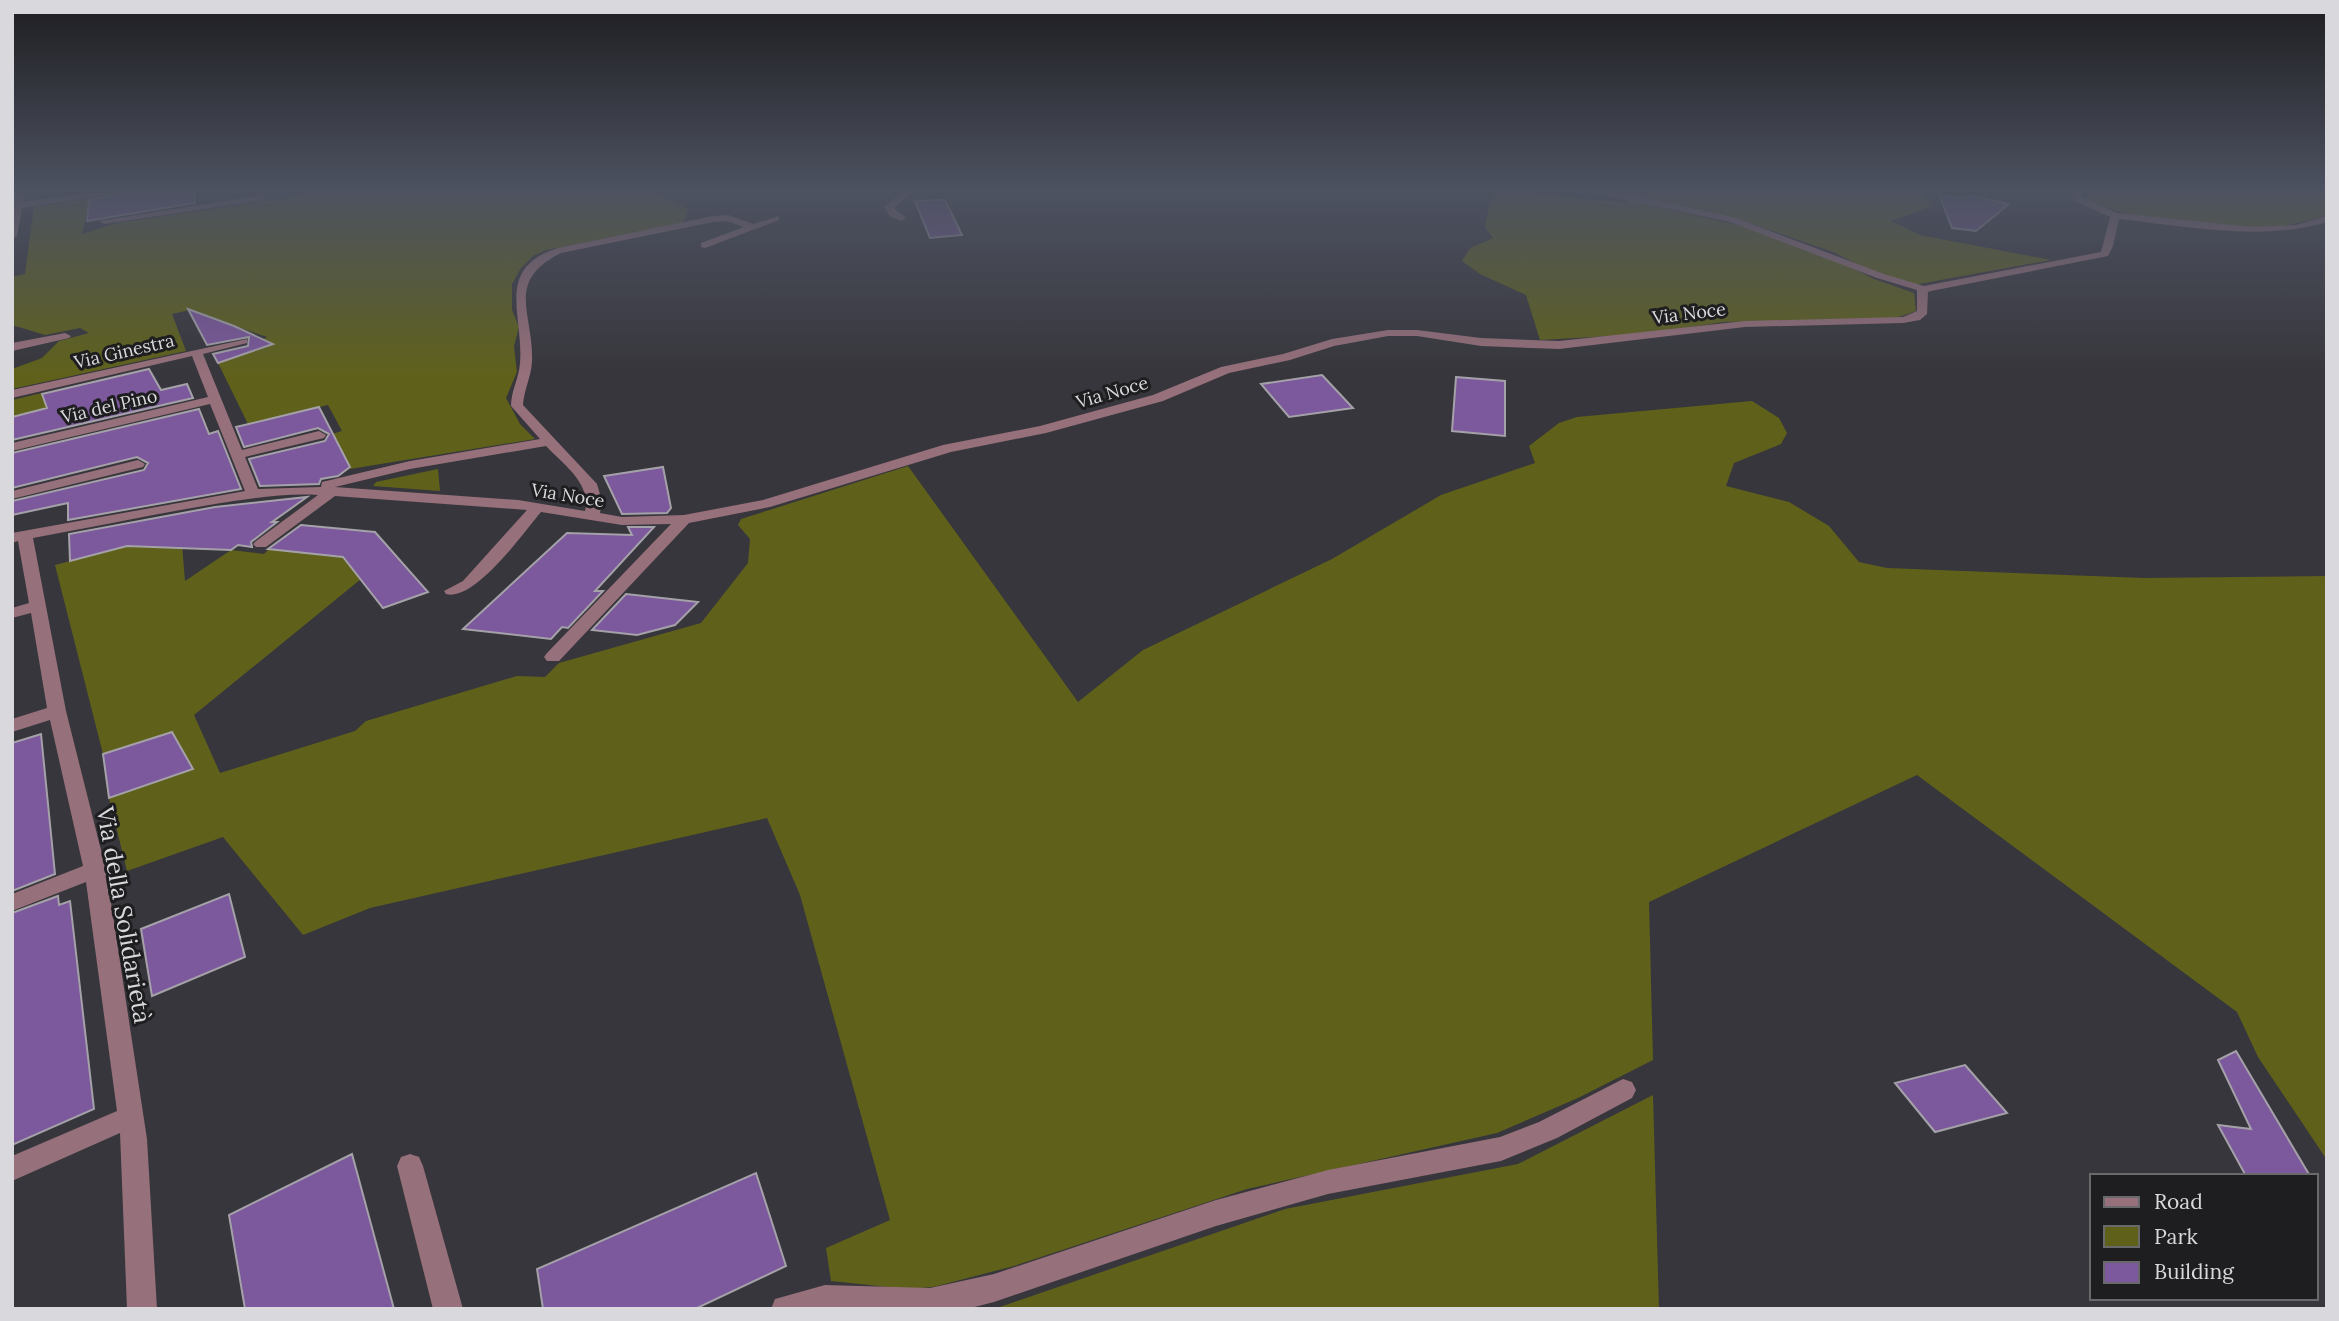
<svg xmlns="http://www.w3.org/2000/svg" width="2339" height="1321" font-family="Lora,serif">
<rect width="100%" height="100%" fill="#37363c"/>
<path fill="#5f611b" d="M 321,189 L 669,189 L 657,193 L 688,209 L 683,224 L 546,250 L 533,256 L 521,268 L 512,284 L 512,310 L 519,327 L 514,346 L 517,372 L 506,398 L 520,424 L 535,439 L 350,469 L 332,434 L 342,431 L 328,405 L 248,424 L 218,363 L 272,343 L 264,339 L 267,337 L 190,310 L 172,314 L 186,351 L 12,389 L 12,369 L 42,358 L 59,341 L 89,333 L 80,328 L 45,335 L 12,325 L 12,277 L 25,274 L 34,207 L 89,199 L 82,234 L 117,223 L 279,199 Z
M 1493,189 L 1627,203 L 1629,200 L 1754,229 L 1836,260 L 1874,279 L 1914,293 L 1916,311 L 1896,318 L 1724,322 L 1646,334 L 1540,340 L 1526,295 L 1480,274 L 1462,261 L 1470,248 L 1493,238 L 1485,227 Z
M 1592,189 L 1926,189 L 1923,194 L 1933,206 L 1891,221 L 1920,235 L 2051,260 L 1913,285 L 1883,277 L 1833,252 L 1747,222 Z
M 2091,189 L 2327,189 L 2327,216 C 2309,219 2292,226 2274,227 C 2216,231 2138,222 2085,200 L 2087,191 Z
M 42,393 L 47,408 L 12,417 L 12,400 Z
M 1752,401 L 1779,418 L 1787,433 L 1781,444 L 1734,463 L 1726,486 L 1789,502 L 1829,526 L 1859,562 L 1887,568 L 2144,578 L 2327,576 L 2327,1160 L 2258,1057 L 2237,1012 L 1917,775 L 1649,902 L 1653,1060 L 1578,1098 L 1497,1133 L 1247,1189 L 1014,1266 L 933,1287 L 906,1289 L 831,1281 L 826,1248 L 890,1220 L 800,895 L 767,818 L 370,908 L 303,935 L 223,837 L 127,871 L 109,798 L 193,768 L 171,732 L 103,754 L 55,565 L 181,532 L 185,581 L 231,550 L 264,554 L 269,549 L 343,557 L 361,579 L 194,715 L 220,773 L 355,731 L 366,721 L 517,676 L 545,677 L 559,663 L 701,623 L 748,563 L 750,539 L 738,525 L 741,519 L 908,466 L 1078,702 L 1143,650 L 1332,559 L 1441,495 L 1535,463 L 1529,446 L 1559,423 L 1577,417 Z
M 438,469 L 440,491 L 373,486 L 376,482 Z
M 1653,1095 L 1659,1309 L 994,1309 L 1285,1209 L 1518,1164 Z"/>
<path fill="#7c589c" stroke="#a4a1a8" stroke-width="2" d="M 144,189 L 194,189 L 195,203 L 87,221 L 89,200 Z
M 1939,194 L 1963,198 L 1968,195 L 2009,204 L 1976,231 L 1952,228 Z
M 945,200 L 962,235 L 930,238 L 915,201 Z
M 188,309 L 234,326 L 273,344 L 218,363 L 213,354 L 248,346 L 249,337 L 207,345 Z
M 149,369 L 161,390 L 187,384 L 193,398 L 12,440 L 12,417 L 47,408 L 42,394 Z
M 1322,375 L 1353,408 L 1289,417 L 1261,384 Z
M 1456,377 L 1505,381 L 1505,436 L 1452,431 Z
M 319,407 L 350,467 L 338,476 L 321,479 L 319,484 L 260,486 L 249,459 L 325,441 L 329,434 L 318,428 L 244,447 L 236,427 Z
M 199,409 L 209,434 L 218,431 L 241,489 L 68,520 L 68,503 L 12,515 L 12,501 L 144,470 L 148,463 L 137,457 L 12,488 L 12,453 Z
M 663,467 L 671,508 L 667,513 L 622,514 L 604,476 Z
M 307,497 L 272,522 L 277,522 L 251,542 L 252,547 L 238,545 L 231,550 L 127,546 L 70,561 L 69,534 L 215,507 Z
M 301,525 L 375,532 L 428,592 L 383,608 L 343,557 L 268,549 Z
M 628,527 L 654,527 L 595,591 L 603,591 L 568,628 L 562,627 L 551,639 L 463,629 L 567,533 L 632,535 Z
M 626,594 L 698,602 L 675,625 L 637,635 L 592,630 Z
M 172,732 L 193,769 L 109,798 L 103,754 Z
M 41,734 L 55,874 L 12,891 L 12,743 Z
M 229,894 L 245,957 L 152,996 L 141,929 Z
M 58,896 L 59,905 L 70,901 L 94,1109 L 12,1145 L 12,913 Z
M 2236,1051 L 2310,1176 L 2246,1176 L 2218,1125 L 2251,1129 L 2218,1060 Z
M 1965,1065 L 2007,1113 L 1935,1132 L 1895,1083 Z
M 352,1154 L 394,1309 L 245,1309 L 229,1215 Z
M 756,1173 L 786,1266 L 695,1309 L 543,1309 L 537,1269 Z"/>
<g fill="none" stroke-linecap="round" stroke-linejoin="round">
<path fill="#96707a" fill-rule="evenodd" d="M 16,189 L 26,189 L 23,202 L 118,189 L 141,189 L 22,208 L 17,236 L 12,239 L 12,206 Z
M 255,189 L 263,189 L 264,200 L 104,224 L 99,221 L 256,196 Z
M 906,189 L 916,189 L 894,208 L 906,218 L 901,221 L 890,216 L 884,207 Z
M 1577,189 L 1595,189 L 1646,198 L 1736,218 L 1884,274 L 1924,286 L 2101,252 L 2110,217 L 2075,201 L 2071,193 L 2076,189 L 2085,189 L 2081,194 L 2082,197 L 2117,213 L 2252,227 L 2296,225 L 2327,216 L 2327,222 C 2259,242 2187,226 2119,219 L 2113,246 L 2108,256 L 1931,291 L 1928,292 L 1927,314 L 1920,320 L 1903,323 L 1745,327 L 1559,349 L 1481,346 L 1417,336 L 1388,336 L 1334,346 L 1290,360 L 1229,373 L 1163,401 L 1046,433 L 951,452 L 770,507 L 689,523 L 559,661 L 547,661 L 544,657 L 547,653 L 671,524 L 622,525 L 541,512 C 523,533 475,602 446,594 L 444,591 L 463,581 L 527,510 L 335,496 L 266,547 L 256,547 L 253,544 L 256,541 L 318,495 C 284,493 249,499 215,504 C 154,514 94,527 33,538 L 66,711 L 106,870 L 147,1139 L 157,1309 L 127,1309 L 120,1133 L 12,1181 L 12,1156 L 117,1111 L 86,882 L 12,911 L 12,894 L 83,866 L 50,720 L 12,732 L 12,719 L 47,708 L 31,613 L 12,618 L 12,608 L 29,603 L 18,541 L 12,543 L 12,533 L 245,491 L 210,404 L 12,451 L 12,443 L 208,397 L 192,356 L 12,398 L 12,390 L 247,339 L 247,343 L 203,354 L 242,450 L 319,431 L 326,435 L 324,438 L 245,457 L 258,489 L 321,487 L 322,482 L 410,461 L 540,439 L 511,406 C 511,391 519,378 520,363 C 524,315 494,268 558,248 L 713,216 L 728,215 L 753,224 L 779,216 L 779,220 L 705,248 L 701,247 L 701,243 L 744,227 L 727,221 L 713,222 L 561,253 C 504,281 534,314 532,362 C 531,377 524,390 523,405 L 597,484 L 602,501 L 600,513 L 622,517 L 684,515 L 763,500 L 943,445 L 1040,426 L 1153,395 L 1221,367 L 1283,354 L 1332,339 L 1388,330 L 1417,330 L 1481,338 L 1559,341 L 1745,321 L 1903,317 L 1917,311 L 1917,290 L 1877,278 L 1730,222 ZM 546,446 C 563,464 592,484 585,511 L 518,500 L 335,487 L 410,469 Z
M 65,333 L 71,336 L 69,338 L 12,351 L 12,343 Z
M 138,460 L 145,464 L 143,467 L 12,499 L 12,491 Z
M 1623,1079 L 1632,1082 L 1636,1090 L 1632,1098 L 1557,1138 L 1501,1161 L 1328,1194 L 1216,1226 L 994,1302 L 967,1309 L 771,1309 L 775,1299 L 825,1285 L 930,1288 L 994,1274 L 1216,1200 L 1328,1170 L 1500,1137 L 1539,1122 Z
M 410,1154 L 419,1157 L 423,1166 L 463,1309 L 433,1309 L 397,1166 L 401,1157 Z"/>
</g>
<linearGradient id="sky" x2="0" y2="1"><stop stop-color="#1e1e21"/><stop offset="0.51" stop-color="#4d5261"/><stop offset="1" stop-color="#4d5261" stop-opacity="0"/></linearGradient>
<rect width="2339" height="374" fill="url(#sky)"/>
<g text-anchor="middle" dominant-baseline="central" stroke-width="6" stroke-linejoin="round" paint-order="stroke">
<g font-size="18" fill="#d9d8dc" stroke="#1e1e20">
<text transform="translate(1689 313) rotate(-7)">Via Noce</text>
<text transform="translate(124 351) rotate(-13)">Via Ginestra</text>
<text transform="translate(1112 392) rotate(-16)">Via Noce</text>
<text transform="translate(109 406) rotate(-13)">Via del Pino</text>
<text transform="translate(568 495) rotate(9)">Via Noce</text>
</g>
<g font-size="24" fill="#d9d8dc" stroke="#1e1e20">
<text transform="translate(124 915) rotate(80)">Via della Solidarietà</text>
</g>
</g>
<rect width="2339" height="1321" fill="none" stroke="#d9d8dc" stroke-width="28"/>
<rect x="2090" y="1174" width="228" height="126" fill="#1e1e20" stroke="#69686b" stroke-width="2"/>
<rect x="2104" y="1197" width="35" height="10" fill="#96707a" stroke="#69686b" stroke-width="2"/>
<text x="2154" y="1209" font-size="21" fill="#d9d8dc">Road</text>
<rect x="2104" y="1226" width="35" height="21" fill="#5f611b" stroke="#69686b" stroke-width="2"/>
<text x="2154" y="1244" font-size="21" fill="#d9d8dc">Park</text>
<rect x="2104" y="1262" width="35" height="21" fill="#7c589c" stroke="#69686b" stroke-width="2"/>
<text x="2154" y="1279" font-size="21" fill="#d9d8dc">Building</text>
</svg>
